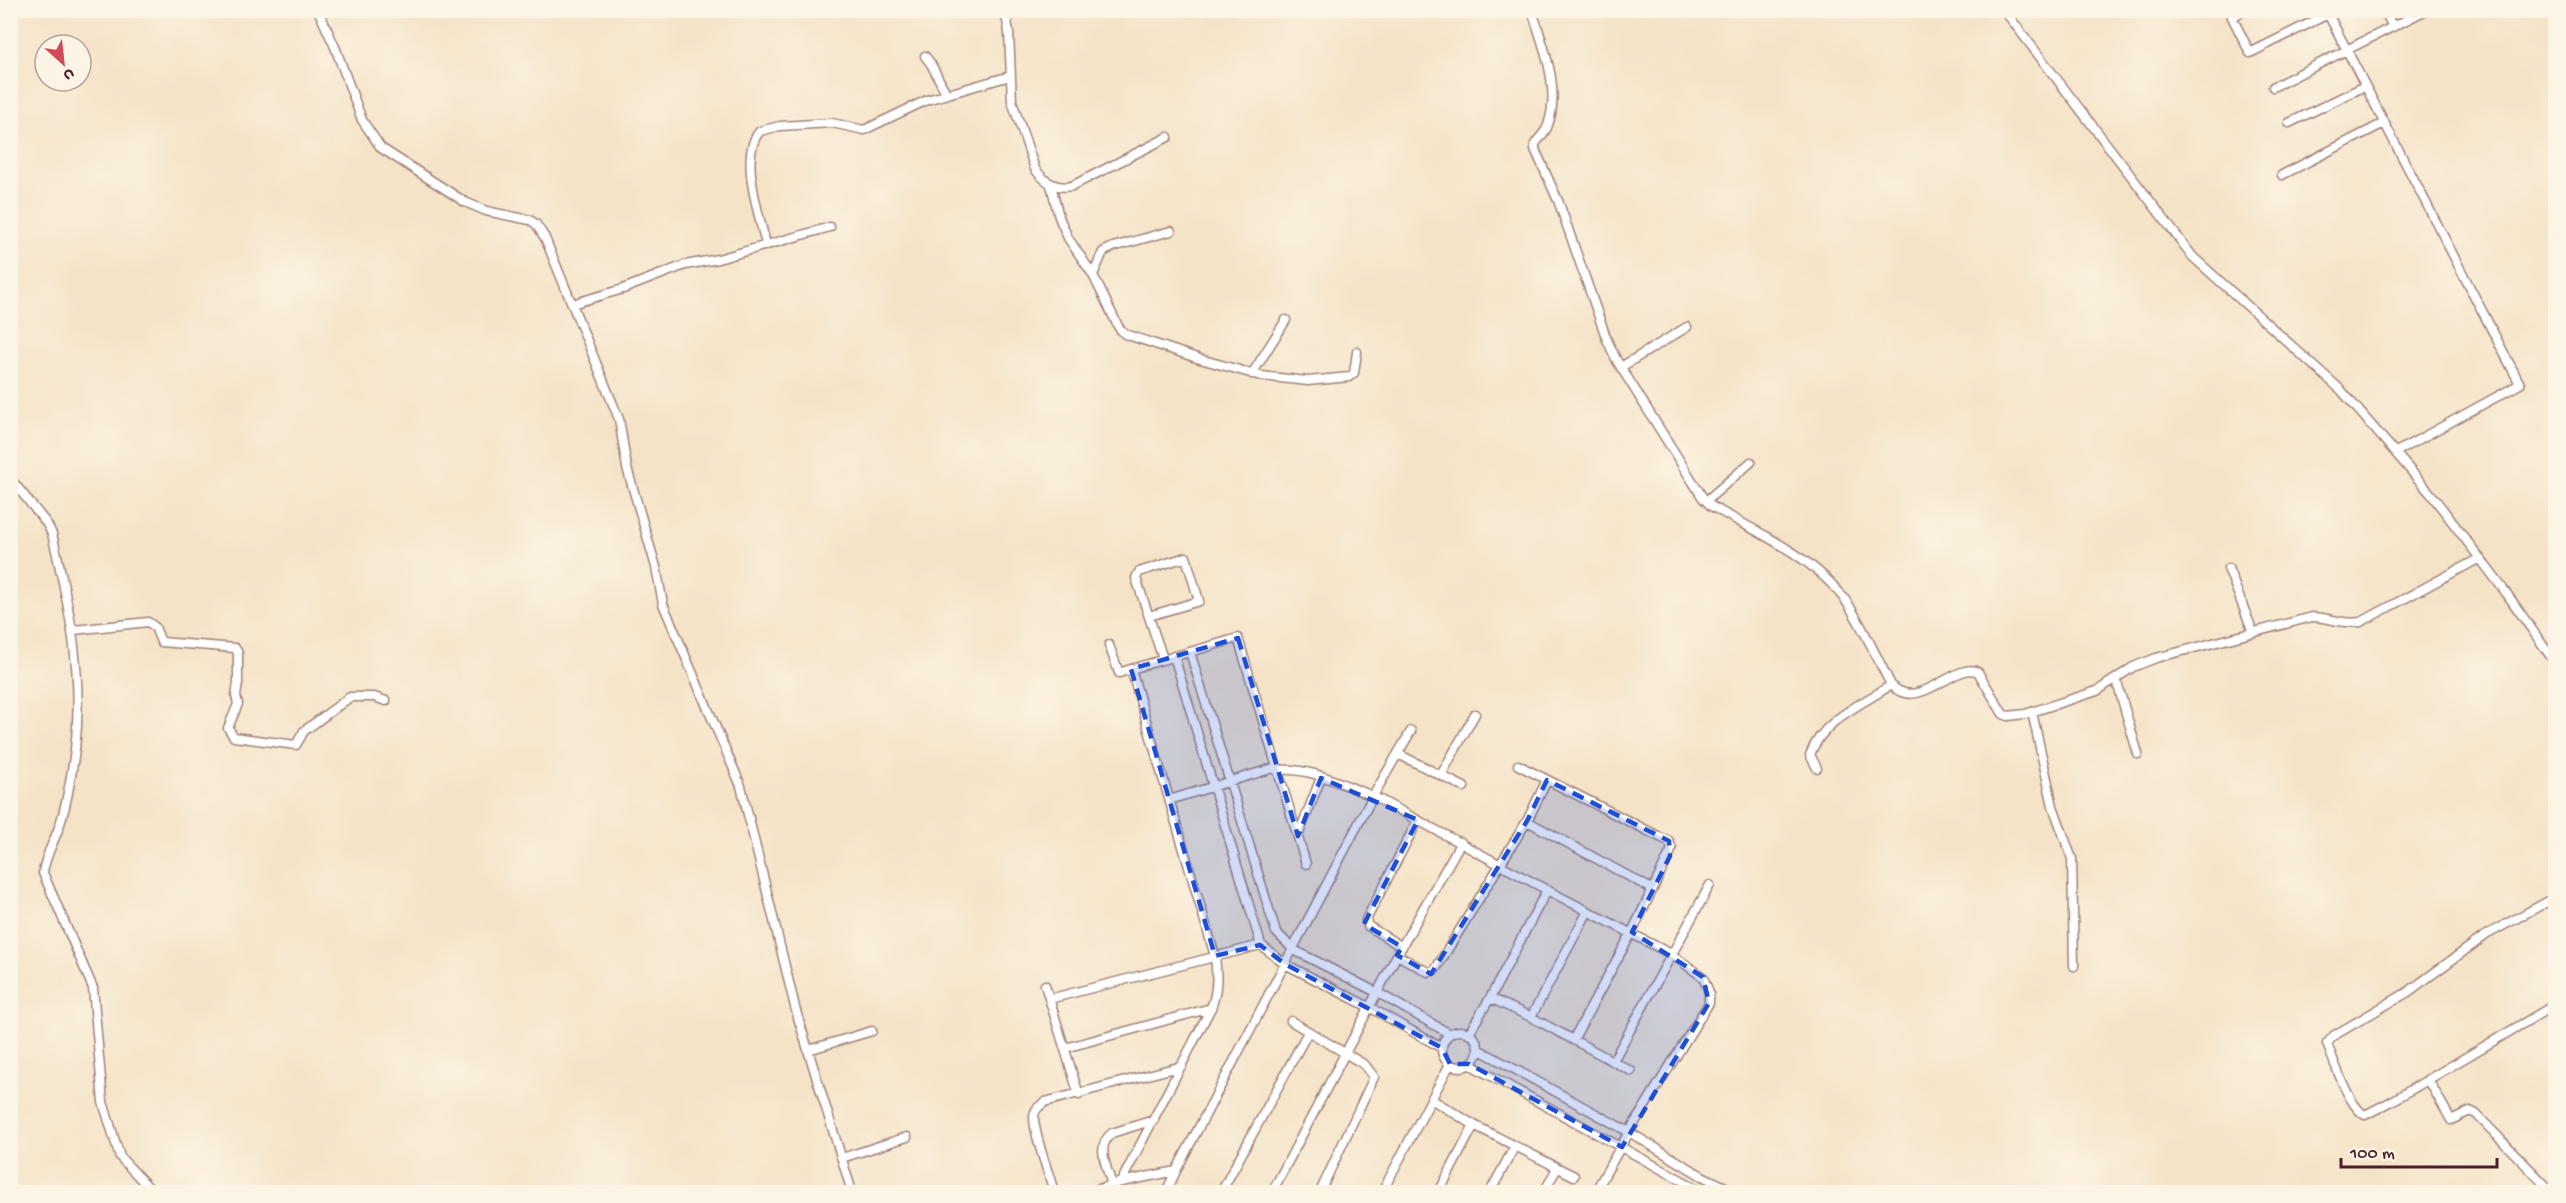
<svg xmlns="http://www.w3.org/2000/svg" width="2566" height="1203" font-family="'Gochi Hand',sans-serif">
<rect width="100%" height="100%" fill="#fcf5e5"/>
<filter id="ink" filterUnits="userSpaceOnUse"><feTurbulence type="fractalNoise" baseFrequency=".0167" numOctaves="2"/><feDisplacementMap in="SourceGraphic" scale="12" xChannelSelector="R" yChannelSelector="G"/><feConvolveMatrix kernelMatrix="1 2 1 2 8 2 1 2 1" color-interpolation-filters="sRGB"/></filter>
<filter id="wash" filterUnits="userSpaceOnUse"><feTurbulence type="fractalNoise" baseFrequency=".008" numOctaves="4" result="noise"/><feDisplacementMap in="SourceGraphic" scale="24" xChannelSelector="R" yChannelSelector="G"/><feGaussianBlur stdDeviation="1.35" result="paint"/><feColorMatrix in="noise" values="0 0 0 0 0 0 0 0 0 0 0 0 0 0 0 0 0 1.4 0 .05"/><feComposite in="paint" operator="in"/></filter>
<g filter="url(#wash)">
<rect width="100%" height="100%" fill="#f4e3c7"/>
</g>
<g filter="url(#ink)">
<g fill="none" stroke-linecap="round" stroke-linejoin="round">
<defs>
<path id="minor" d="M 318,10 L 335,47 L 362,120 L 381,148 L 465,202 L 486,211 L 530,220 L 536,224 L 545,238 L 619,419 L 627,468 L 656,567 L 663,604 L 741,786 L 796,1011 L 852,1192
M 1005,10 L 1009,32 L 1012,101 L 1035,169 C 1045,182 1055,189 1072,186 L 1168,137
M 1532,10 C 1543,46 1561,88 1548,125 C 1546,132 1539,138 1535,144 L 1535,149 L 1559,203 L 1607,340 L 1617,361 L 1703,498 L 1711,506 C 1758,533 1816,557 1848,604 C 1864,629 1877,658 1891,685 C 1919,714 1956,660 1978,672 L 2003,714 L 2008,716 L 2025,714 L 2097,691 L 2133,667 L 2156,658 L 2312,617 C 2329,617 2343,625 2361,622 L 2480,558
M 2004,10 L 2193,257 L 2341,390 L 2431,494 L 2507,594 L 2556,664
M 2245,10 L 2232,17 L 2250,53 L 2328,14
M 2326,10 L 2520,384 L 2396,452
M 2384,10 L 2393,27
M 925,56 L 931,64 L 946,93
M 2273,87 L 2426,10
M 2289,123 L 2365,86
M 2282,175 L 2384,123
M 1051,185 L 1059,217 L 1068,238 L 1093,275 L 1119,328 L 1125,334 L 1200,359 L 1261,376 L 1308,381 L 1349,377 L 1354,373 L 1357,352
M 766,245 C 760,216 738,155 760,131 L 780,126 L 832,123 L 864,130 L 927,100 L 1010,76
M 1093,275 L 1103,252 L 1113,247 L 1171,231
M 572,304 L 623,289 L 685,265 L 718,259 L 830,227
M 1621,367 L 1687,327
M 1252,374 L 1286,320
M 10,478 L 47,524 L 52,534 C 69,604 84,676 75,749 C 72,772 68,798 61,821 C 56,839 45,855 43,873 L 93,988 L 103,1102 L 120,1157 L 153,1192
M 1706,501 L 1751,462
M 2228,568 L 2253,632
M 1149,616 L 1199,601 L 1186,557 L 1139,572 L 1136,578 L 1163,659
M 74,630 L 148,622 L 155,627 L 161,642 L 235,648 L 238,653 L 238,683 L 236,696 L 238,704 L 228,728 L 234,737 L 296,745 L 304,731 L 350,697 L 374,697 L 386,701
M 1109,645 L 1119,673 L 1131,669
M 1190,652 L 1276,932 L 1294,950 L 1378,993 L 1450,1034
M 1174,656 L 1261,945 L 1285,964 L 1371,1008 L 1442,1048
M 2116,679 L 2138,754
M 2032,712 L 2053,806 L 2072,859 L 2074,966
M 1398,754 L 1464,787
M 1518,765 L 1660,837 L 1669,841 L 1672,849 L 1632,932 L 1573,1040
M 1817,768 L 1810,755 C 1823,719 1861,705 1891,685
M 1441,775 L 1475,714
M 1169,800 L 1277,767 L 1278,770 C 1311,767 1343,785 1373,796 L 1411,731
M 1527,821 L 1652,889
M 1298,836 L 1321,778
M 2556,897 L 2486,935 L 2408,992 L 2333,1036 L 2327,1044 C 2334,1061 2349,1107 2365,1115 L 2392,1101 L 2556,1004
M 1402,947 L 1368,926 L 1366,920 L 1418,820
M 1397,955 L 1428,972 L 1435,970 L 1527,821 L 1547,780
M 1045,985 L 1079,1095
M 1490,998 L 1531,1017 L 1631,1071
M 1049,999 L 1261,945
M 1531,1017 L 1588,911
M 1291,1021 L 1365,1065 L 1374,1077 L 1320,1192
M1442 1049a18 18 0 1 1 36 0a18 18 0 1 1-36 0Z
M 1469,1033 L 1490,998 L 1547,890
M 1065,1048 L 1211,1008
M 1478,1049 L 1629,1132 L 1702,1176 L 1736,1192
M 808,1050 L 872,1031
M 1613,1061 L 1710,885
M 1469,1064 L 1703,1192
M 2428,1079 L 2451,1120 L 2470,1111 L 2476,1114 L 2552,1192
M 1431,1099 L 1474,1125 L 1574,1176
M 842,1158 L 907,1137
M 1176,1171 L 1373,796 L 1547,890 L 1671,954 L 1703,977 L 1709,992 L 1709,1003 L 1629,1132 L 1595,1192
M 1121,1182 L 1211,1008 C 1218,990 1217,975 1215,956 L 1131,669 L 1238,638 L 1306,864
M 1112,1185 C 1107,1167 1095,1146 1112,1133 L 1154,1120
M 1054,1192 C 1049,1173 1034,1136 1034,1117 C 1034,1110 1039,1106 1045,1102 L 1182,1066
M 1089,1192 L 1121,1182 L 1176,1171 L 1166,1192
M 1221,1192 L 1308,1032
M 1272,1192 L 1397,955 L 1461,842
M 1382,1192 L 1450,1064
M 1439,1192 L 1474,1125
M 1490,1192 L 1515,1146
M 1544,1192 L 1557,1168"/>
</defs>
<use href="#minor" stroke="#9f8179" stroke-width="11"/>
<use href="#minor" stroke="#fff" stroke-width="8"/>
</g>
</g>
<path fill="#1d4ed8" fill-opacity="0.2" stroke="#1d4ed8" stroke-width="4.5" stroke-dasharray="12 8" stroke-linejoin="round" d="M 1238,638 L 1298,836 L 1321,778 L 1418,820 L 1364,924 L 1402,947 L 1397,955 L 1431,974 L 1527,821 L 1547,780 L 1669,841 L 1670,856 L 1632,932 L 1703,977 L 1709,1003 L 1622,1147 L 1469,1064 L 1450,1064 L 1442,1048 L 1285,964 L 1260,945 L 1215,956 L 1131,669 Z"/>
<rect width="2566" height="1203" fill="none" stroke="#fcf5e5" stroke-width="36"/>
<g transform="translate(63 63) rotate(153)"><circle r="28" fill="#fcf5e5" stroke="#b59f9b" stroke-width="1.5"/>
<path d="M0-4.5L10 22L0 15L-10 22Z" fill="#d1495b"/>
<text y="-9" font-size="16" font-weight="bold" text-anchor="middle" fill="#4a1f2b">U</text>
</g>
<path d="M2341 1158v9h156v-9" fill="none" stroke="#4a1f2b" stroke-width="3"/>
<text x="2350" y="1158" font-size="18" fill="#4a1f2b" stroke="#fcf5e5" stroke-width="4.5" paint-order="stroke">100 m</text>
</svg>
